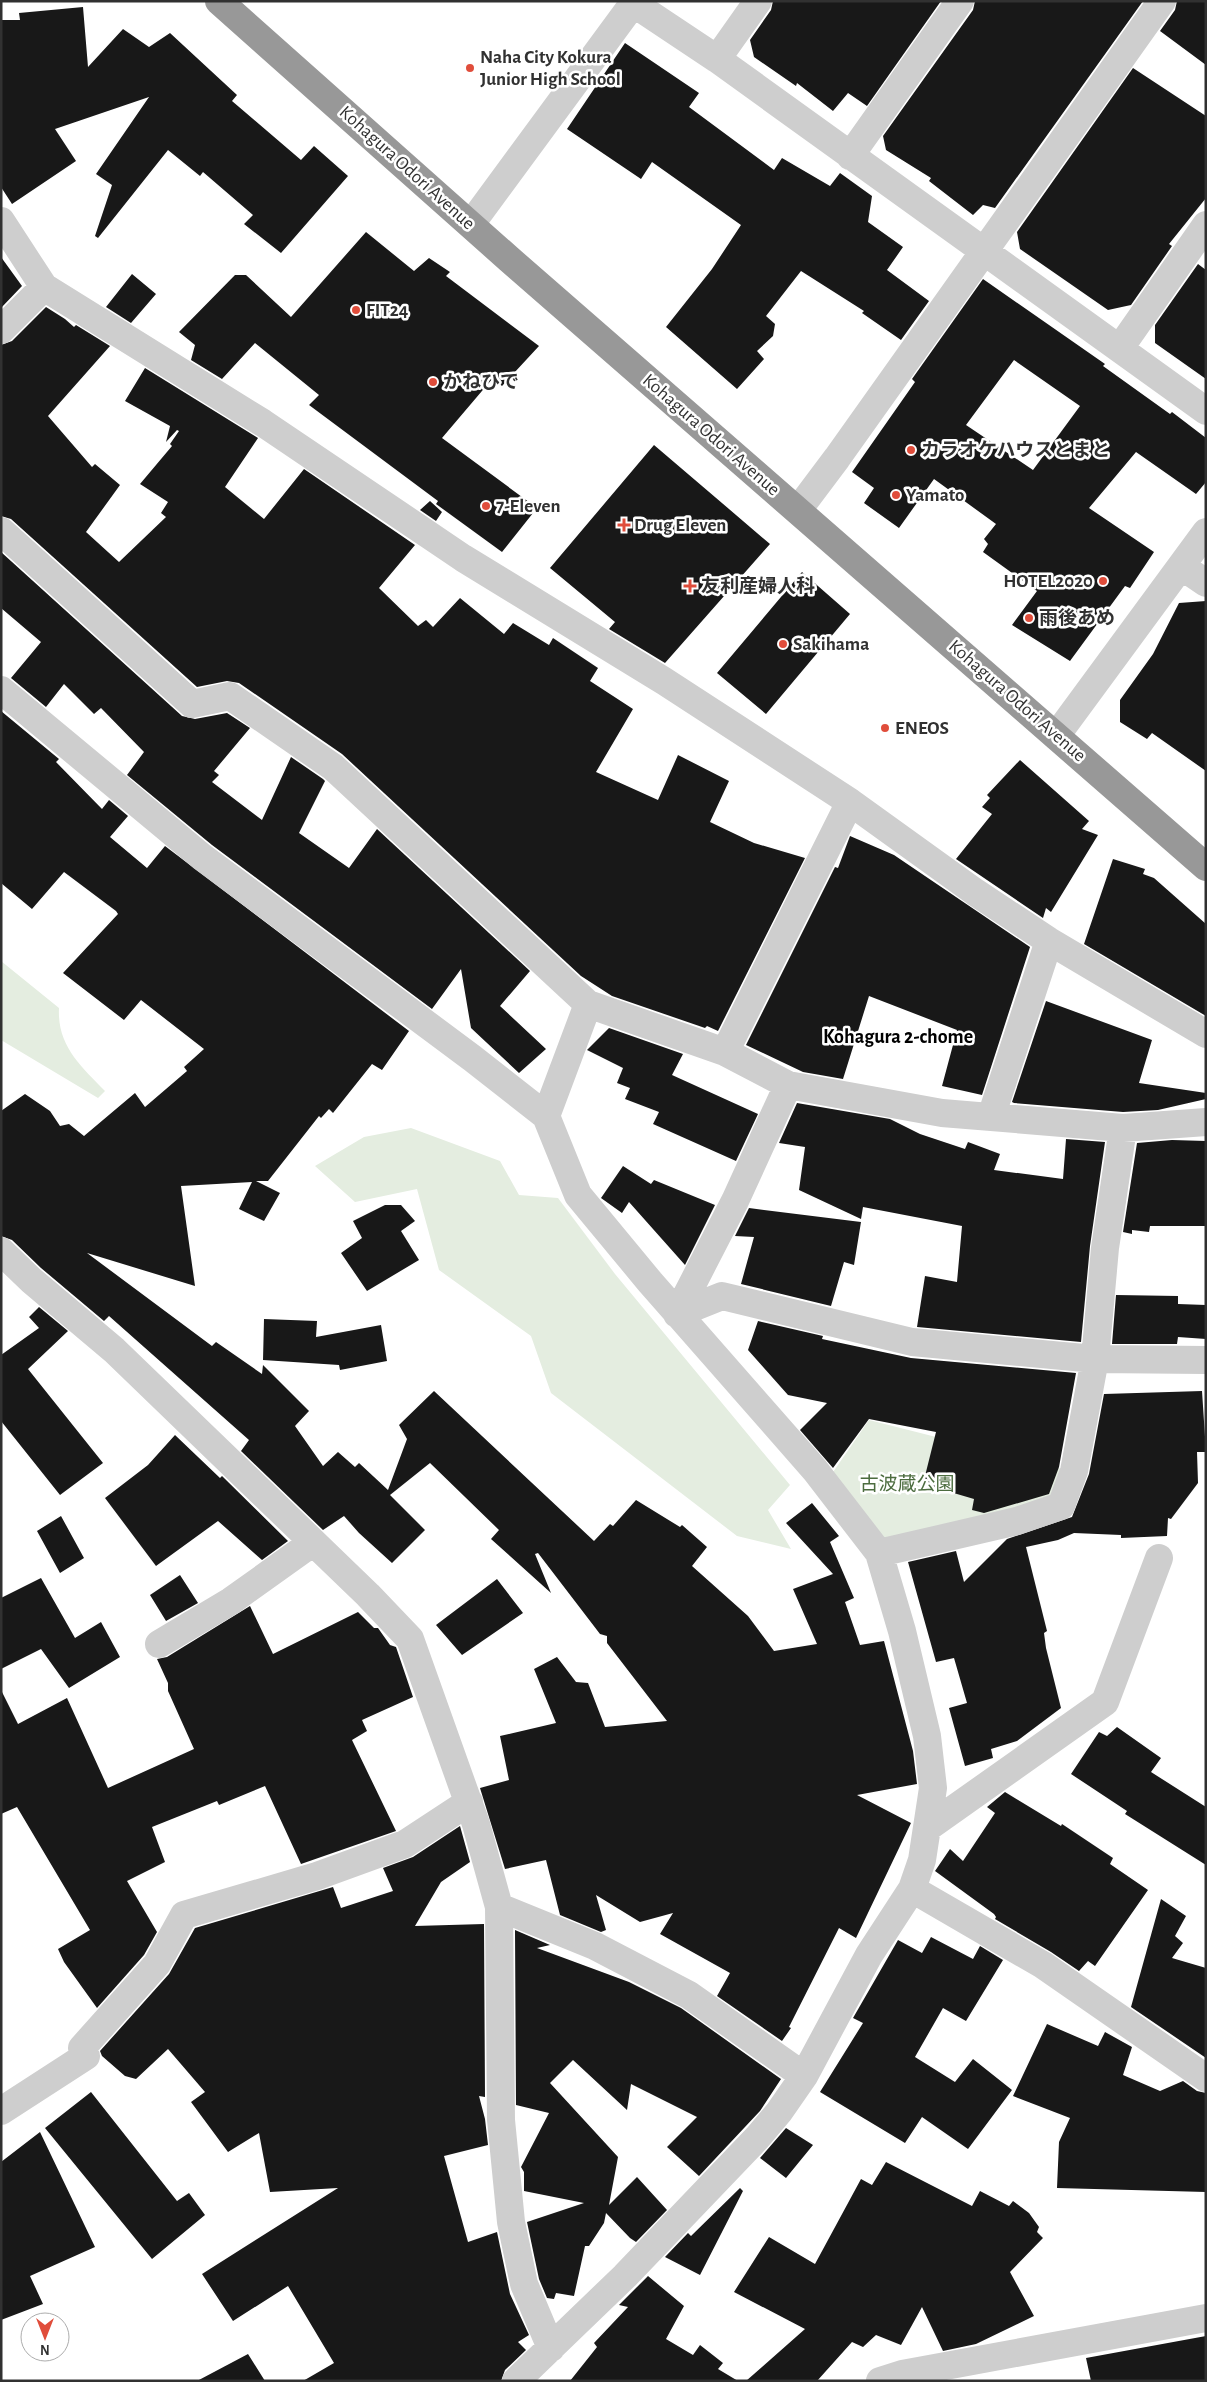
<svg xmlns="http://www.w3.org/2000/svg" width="1207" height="2382" font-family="'Alegreya Sans','Noto Sans JP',sans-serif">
<rect width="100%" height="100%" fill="#fff"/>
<path fill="#e4ede0" d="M 1,961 L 59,1008 C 57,1046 81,1066 105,1091 L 98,1098 L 1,1040 Z
M 411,1128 L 500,1161 L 519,1195 L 558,1198 L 615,1274 L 790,1485 L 768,1510 L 791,1549 L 737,1536 L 551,1393 L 531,1336 L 439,1270 L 417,1189 L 355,1202 L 315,1166 L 364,1137 Z
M 869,1420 L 1066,1470 L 1056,1502 L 886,1541 L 831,1475 Z"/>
<path fill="#181818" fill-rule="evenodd" d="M 773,1 L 941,1 L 867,106 L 848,93 L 833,111 L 797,83 L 796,86 L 754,57 L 750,40 L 771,10 Z
M 975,1 L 1143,1 L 995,208 L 983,205 L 973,215 L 929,181 L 931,178 L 886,150 L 883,136 L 973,10 Z
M 1177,1 L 1206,1 L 1206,65 L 1160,31 L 1175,10 Z
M 83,7 L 88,67 L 123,29 L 149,47 L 170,33 L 237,95 L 232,101 L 301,160 L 314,146 L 348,176 L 281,253 L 244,224 L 253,215 L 203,172 L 200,176 L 168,150 L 98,238 L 95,236 L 112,185 L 96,174 L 149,97 L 55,129 L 76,161 L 12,204 L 1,187 L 1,20 L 20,20 L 19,13 Z
M 625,43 L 699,93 L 689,107 L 774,170 L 782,158 L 830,186 L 840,173 L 872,196 L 868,222 L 903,247 L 887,270 L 929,301 L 901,340 L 862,313 L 864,311 L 801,271 L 766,316 L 775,324 L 773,336 L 757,351 L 764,359 L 737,389 L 666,327 L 712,269 L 741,225 L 652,162 L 641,179 L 567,129 Z
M 1133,68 L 1206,116 L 1206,198 L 1169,244 L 1172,246 L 1131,305 L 1108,310 L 1020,249 L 1017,232 Z
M 366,232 L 414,271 L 429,258 L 450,272 L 446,276 L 539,346 L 502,386 L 493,378 L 442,438 L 537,508 L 502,552 L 436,504 L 438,501 L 309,405 L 319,395 L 255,343 L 222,379 L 191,360 L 195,345 L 179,332 L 235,275 L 246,275 L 291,317 Z
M 1,257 L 22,286 L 1,308 Z
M 1198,264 L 1206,270 L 1206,379 L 1155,343 L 1155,325 Z
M 132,274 L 156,294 L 131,323 L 106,307 Z
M 983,279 L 1105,364 L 1103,366 L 1170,414 L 1172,412 L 1206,438 L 1206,482 L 1196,494 L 1136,452 L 1089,508 L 1154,552 L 1130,588 L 1125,586 L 1070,661 L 1012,625 L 1037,591 L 983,552 L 988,544 L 984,539 L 996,524 L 934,479 L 899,528 L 864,503 L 874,488 L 852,472 L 915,382 L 912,379 ZM 1014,360 L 1080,406 L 1033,470 L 966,425 Z
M 46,307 L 65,319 L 74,327 L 76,325 L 110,346 L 48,416 L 92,467 L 95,464 L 120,485 L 86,532 L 119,562 L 166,517 L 161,513 L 168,502 L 140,484 L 172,446 L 170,444 L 179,431 L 177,430 L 166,442 L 170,426 L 125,401 L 145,368 L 258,438 L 225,487 L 264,519 L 304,469 L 415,545 L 379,588 L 418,626 L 426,620 L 433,627 L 460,598 L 504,634 L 513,623 L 549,645 L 553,638 L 598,668 L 590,681 L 633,709 L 596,772 L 658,800 L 678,755 L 729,781 L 710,822 L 754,843 L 805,858 L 718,1031 L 707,1026 L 705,1028 L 612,996 L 581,976 L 342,754 L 239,683 L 227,681 L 197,687 L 11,519 L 1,516 L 1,345 L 12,341 Z
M 654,445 L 770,544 L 665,663 L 609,629 L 615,622 L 550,568 Z
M 430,501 L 442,512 L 436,521 L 420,510 Z
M 1,552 L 182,716 L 195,719 L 227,713 L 250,728 L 214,771 L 219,775 L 212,782 L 262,820 L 291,757 L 323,779 L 325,781 L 299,833 L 349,868 L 377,829 L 530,971 L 500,1006 L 546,1049 L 519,1073 L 471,1028 L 461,969 L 432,1009 L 212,845 L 127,775 L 144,752 L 101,708 L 94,714 L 64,684 L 46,707 L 11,678 L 41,642 L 1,608 Z
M 802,572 L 850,614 L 766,714 L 717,673 Z
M 1206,601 L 1206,771 L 1152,733 L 1147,739 L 1120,722 L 1120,700 L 1153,654 L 1179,603 Z
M 1,711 L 59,759 L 56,762 L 102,809 L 109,800 L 128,816 L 110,837 L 147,868 L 165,846 L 409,1031 L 382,1070 L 372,1064 L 333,1113 L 329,1109 L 321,1118 L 319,1116 L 268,1181 L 256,1181 L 280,1193 L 264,1221 L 239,1209 L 252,1182 L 181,1186 L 195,1286 L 87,1253 L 212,1346 L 216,1342 L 262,1374 L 263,1365 L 309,1411 L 295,1426 L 323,1466 L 338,1452 L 355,1467 L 359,1463 L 388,1490 L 407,1439 L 399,1425 L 434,1391 L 594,1541 L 610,1524 L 613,1526 L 636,1500 L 680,1527 L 682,1525 L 707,1547 L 692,1566 L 748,1616 L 774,1651 L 817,1644 L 793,1589 L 833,1574 L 786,1523 L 812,1503 L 839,1536 L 830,1542 L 854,1598 L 845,1602 L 860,1645 L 884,1641 L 913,1751 L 917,1784 L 857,1795 L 911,1823 L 856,1938 L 839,1928 L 789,2027 L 791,2028 L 782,2041 L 717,1996 L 730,1973 L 660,1934 L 673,1913 L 640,1922 L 596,1895 L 606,1930 L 601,1932 L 560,1915 L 546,1860 L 505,1869 L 480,1788 L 509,1780 L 500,1736 L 556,1723 L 534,1669 L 557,1657 L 576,1682 L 588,1683 L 605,1727 L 667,1721 L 607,1643 L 607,1636 L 600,1634 L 538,1553 L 535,1554 L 551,1593 L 491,1539 L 499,1530 L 430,1463 L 390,1495 L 425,1530 L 392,1563 L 359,1533 L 344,1516 L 323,1530 L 241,1451 L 249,1440 L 109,1316 L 104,1321 L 41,1268 L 12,1240 L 1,1236 L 1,1111 L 25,1094 L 50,1111 L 60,1126 L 69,1124 L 84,1136 L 135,1093 L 145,1107 L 187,1071 L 184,1067 L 204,1049 L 141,1000 L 124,1020 L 63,973 L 118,914 L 116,911 L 64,872 L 32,909 L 1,883 Z
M 1020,760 L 1089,821 L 1082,829 L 1098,835 L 1051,912 L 1046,908 L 1043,918 L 956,859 L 992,814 L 982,807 L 990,798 L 987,795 Z
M 850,836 L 894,855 L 1030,947 L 982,1095 L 942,1086 L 957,1030 L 869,996 L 843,1079 L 803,1072 L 746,1045 L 835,867 L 838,868 Z
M 1113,859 L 1145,869 L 1143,874 L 1154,878 L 1206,924 L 1206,1016 L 1084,944 Z
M 1046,1001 L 1152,1040 L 1139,1083 L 1206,1093 L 1206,1099 L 1158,1110 L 1123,1112 L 1014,1103 L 1012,1102 Z
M 609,1028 L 683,1054 L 672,1075 L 758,1114 L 736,1161 L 653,1124 L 659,1112 L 625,1099 L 630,1088 L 617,1083 L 623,1068 L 587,1050 Z
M 797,1103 L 890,1119 L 920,1134 L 965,1149 L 968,1142 L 1000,1154 L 994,1170 L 1063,1179 L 1066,1139 L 1105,1142 L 1090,1246 L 1081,1342 L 917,1327 L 925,1276 L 957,1282 L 962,1226 L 863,1207 L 861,1219 L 799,1190 L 805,1147 L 779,1143 Z
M 1172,1140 L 1206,1141 L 1206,1226 L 1150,1226 L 1149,1232 L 1132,1230 L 1132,1234 L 1123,1232 L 1137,1143 Z
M 623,1166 L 651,1184 L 654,1180 L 715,1205 L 685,1265 L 629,1202 L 622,1213 L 601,1198 Z
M 385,1205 L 401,1205 L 415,1221 L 401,1231 L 419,1260 L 367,1291 L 341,1253 L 362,1238 L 353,1221 Z
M 749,1208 L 861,1222 L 854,1265 L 844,1262 L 831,1306 L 741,1284 L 754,1237 L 735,1236 Z
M 1116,1295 L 1178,1296 L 1178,1304 L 1206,1305 L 1206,1339 L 1178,1337 L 1177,1344 L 1112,1344 Z
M 39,1307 L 68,1331 L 28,1369 L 103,1463 L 60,1495 L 1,1421 L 1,1355 L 39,1328 L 29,1317 Z
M 264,1319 L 317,1321 L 316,1337 L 381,1325 L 387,1361 L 340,1370 L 339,1365 L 263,1360 Z
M 758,1321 L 823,1336 L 822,1339 L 911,1358 L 1076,1373 L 1059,1467 L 1049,1494 L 984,1513 L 972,1510 L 974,1499 L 923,1484 L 936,1432 L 869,1419 L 833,1468 L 800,1430 L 827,1403 L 788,1395 L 748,1350 Z
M 1202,1391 L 1206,1452 L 1197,1452 L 1198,1483 L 1171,1519 L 1168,1518 L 1167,1536 L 1121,1538 L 1121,1535 L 1074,1533 L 1058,1540 L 1026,1547 L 1047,1631 L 1044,1633 L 1046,1648 L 1061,1708 L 1017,1741 L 991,1749 L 993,1758 L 965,1766 L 949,1708 L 967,1703 L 954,1658 L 936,1662 L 908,1562 L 956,1551 L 964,1582 L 1007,1539 L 1072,1517 L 1089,1474 L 1104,1394 Z
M 175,1435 L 220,1478 L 222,1476 L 288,1541 L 262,1560 L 218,1521 L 156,1566 L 105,1498 L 148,1465 Z
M 61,1516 L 84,1558 L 60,1573 L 37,1531 Z
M 180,1575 L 198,1603 L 166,1621 L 150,1595 Z
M 41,1578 L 75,1638 L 101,1622 L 120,1657 L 69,1688 L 41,1649 L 1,1669 L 1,1598 Z
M 497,1579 L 523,1613 L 462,1655 L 436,1625 Z
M 250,1606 L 273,1654 L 358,1612 L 374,1628 L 378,1628 L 390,1645 L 396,1647 L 413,1697 L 362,1720 L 367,1731 L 352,1740 L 396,1831 L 301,1864 L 265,1786 L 219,1805 L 217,1801 L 152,1827 L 165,1862 L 127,1881 L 157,1932 L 144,1955 L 97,2008 L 64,1962 L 58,1949 L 90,1930 L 17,1807 L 1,1814 L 1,1690 L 18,1724 L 67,1698 L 108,1788 L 194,1749 L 168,1691 L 168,1683 L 157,1659 L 167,1657 Z
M 1117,1727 L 1161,1758 L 1151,1772 L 1206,1807 L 1206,1865 L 1125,1814 L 1127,1811 L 1071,1774 L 1099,1732 L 1107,1736 Z
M 1005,1792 L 1061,1826 L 1062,1824 L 1113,1858 L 1110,1864 L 1148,1890 L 1095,1966 L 1088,1961 L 1079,1971 L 1051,1952 L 995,1919 L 996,1917 L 994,1914 L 935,1871 L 950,1849 L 963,1861 L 995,1813 L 987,1807 Z
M 460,1826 L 470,1862 L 441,1882 L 415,1926 L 484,1924 L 485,2097 L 479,2096 L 485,2119 L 488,2145 L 444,2156 L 468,2242 L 497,2232 L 510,2294 L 529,2335 L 518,2342 L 526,2350 L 505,2370 L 501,2381 L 303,2381 L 334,2363 L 288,2286 L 233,2321 L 202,2274 L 338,2188 L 270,2192 L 259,2133 L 228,2152 L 191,2102 L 205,2092 L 168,2049 L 136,2079 L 125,2076 L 102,2056 L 100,2051 L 169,1974 L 195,1928 L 333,1887 L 341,1908 L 393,1891 L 383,1868 L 413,1857 Z
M 1161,1899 L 1186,1916 L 1175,1936 L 1183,1943 L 1172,1958 L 1206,1968 L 1206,2058 L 1131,2007 Z
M 515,1930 L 550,1945 L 537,1948 L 629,1982 L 681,2008 L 781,2079 L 760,2111 L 699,2176 L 667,2147 L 697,2117 L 631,2084 L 627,2110 L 573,2060 L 550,2083 L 618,2157 L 609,2205 L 637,2177 L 667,2210 L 636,2242 L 630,2238 L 606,2213 L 604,2223 L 589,2246 L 585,2246 L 574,2296 L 556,2293 L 554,2299 L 547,2298 L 539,2279 L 527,2222 L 584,2203 L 524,2191 L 524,2172 L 521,2167 L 549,2113 L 516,2105 Z
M 931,1937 L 973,1959 L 980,1946 L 1003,1960 L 966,2021 L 943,2008 L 915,2057 L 955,2082 L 973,2059 L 1012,2090 L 968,2149 L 922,2117 L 905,2143 L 820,2092 L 863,2023 L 853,2018 L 898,1940 L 922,1953 Z
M 1047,2024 L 1098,2046 L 1105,2032 L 1132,2047 L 1123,2075 L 1160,2091 L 1183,2081 L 1197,2091 L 1206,2093 L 1206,2192 L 1057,2188 L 1059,2142 L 1070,2118 L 1013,2096 Z
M 91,2092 L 177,2201 L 189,2193 L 205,2215 L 152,2259 L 45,2128 Z
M 786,2128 L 813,2145 L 786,2178 L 760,2158 Z
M 40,2132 L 95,2247 L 30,2276 L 43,2304 L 1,2320 L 1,2162 Z
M 886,2162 L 972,2206 L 980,2191 L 1009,2206 L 1013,2201 L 1029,2213 L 1039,2227 L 1037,2232 L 1043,2238 L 1010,2272 L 1034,2316 L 976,2344 L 943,2351 L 922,2307 L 901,2345 L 876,2335 L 863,2347 L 852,2342 L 817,2381 L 746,2381 L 805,2329 L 734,2292 L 769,2237 L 815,2264 L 861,2179 L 872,2185 Z
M 740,2188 L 743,2191 L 700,2275 L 665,2257 L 688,2233 L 691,2236 Z
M 648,2276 L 684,2306 L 666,2339 L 693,2355 L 700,2345 L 723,2363 L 718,2369 L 738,2381 L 570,2381 L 597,2347 L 594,2343 L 628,2307 L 619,2305 Z
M 1206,2336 L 1206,2381 L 1091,2381 L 1086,2358 Z
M 248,2354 L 265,2381 L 197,2381 Z"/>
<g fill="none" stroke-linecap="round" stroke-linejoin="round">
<path stroke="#cecece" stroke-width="28" d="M 633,3 L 717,59 L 1206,411
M 717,59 L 758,1
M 850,156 L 960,1
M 1,221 L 44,287 L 263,423 L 463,558 L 664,681 L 850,802 L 975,892 L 1049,941 L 1206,1034
M 471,224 L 635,1
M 1,330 L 44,287
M 1120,348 L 1206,225
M 798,510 L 837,458 L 1162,1
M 1,531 L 192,704 L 230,696 L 333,767 L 588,1004 L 725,1052 L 788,1085 L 942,1113 L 1123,1128 L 1206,1122
M 1181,566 L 1206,583
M 1,690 L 202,857 L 472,1058 L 546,1116 L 578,1195 L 650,1282 L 815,1470 L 879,1553 L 902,1631 L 927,1736 L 933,1788 L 922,1860 L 912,1889 L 869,1955 L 804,2076 L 779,2112 L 757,2138 L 625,2276 L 516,2381
M 1056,736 L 1206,532
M 725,1052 L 850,802
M 546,1116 L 588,1004
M 991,1117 L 1049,941
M 1,1251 L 31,1280 L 114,1350 L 368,1595 L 410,1639 L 476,1824 L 499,1907 L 501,2120 L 511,2222 L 524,2284 L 551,2348
M 677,1314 L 722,1296 L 912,1342 L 1095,1359 L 1206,1360
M 677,1314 L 735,1201 L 788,1085
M 879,1553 L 1017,1521 L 1061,1506 L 1074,1471 L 1095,1359 L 1105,1248 L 1123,1128
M 159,1644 L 231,1601 L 312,1543
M 927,1828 L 1105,1702 L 1159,1558
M 912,1889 L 1043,1965 L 1206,2078
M 499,1907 L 595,1946 L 689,1995 L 804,2076
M 82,2048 L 157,1964 L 184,1915 L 317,1876 L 405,1844 L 469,1802
M 1,2111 L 86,2056
M 880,2381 L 902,2374 L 1206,2318"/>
<path stroke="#989898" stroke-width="28" d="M 219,1 L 509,259 L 1206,867"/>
</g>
<g fill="#e04d3b" stroke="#fff" stroke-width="2">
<circle cx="470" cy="68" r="5"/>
<circle cx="356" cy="310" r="5"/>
<circle cx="433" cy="382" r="5"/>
<circle cx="911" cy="450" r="5"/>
<circle cx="896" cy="495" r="5"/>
<circle cx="486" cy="506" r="5"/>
<path d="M621.5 517.5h5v5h5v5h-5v5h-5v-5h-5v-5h5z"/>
<circle cx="1103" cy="581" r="5"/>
<path d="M687.5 578.5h5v5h5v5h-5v5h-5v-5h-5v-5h5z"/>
<circle cx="1029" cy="618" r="5"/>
<circle cx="783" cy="644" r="5"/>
<circle cx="885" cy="728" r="5"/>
</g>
<g text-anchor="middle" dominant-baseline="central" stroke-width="5" stroke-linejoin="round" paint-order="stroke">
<g font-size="19" font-weight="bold" fill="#313131" stroke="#fff" text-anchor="start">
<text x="480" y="57">Naha City Kokura<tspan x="480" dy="22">Junior High School</tspan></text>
<text x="366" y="310">FIT24</text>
<text x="443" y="382">かねひで</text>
<text x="921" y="450">カラオケハウスとまと</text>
<text x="906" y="495">Yamato</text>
<text x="496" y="506">7-Eleven</text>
<text x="634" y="525">Drug Eleven</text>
<text x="1093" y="581" text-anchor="end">HOTEL2020</text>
<text x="701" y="586">友利産婦人科</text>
<text x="1039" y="618">雨後あめ</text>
<text x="793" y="644">Sakihama</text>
<text x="895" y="728">ENEOS</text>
</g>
<g font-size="19" fill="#313131" stroke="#fff">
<text transform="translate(407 168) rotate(42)">Kohagura Odori Avenue</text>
<text transform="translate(711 435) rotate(41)">Kohagura Odori Avenue</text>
<text transform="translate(1017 701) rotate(41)">Kohagura Odori Avenue</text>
</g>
<g font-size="19" fill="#4c6c3f" stroke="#fff">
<text x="907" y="1484">古波蔵公園</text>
</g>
<g font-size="20" font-weight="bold" fill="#000" stroke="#fff">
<text x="898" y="1037">Kohagura 2-chome</text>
</g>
</g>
<rect width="1207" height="2382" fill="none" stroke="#313131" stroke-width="5"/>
<g transform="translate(45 2337) rotate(180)"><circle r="24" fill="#ffffff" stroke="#adadad"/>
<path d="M0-4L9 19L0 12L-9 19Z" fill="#e04d3b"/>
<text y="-8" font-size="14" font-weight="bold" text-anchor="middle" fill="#313131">N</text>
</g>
</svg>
